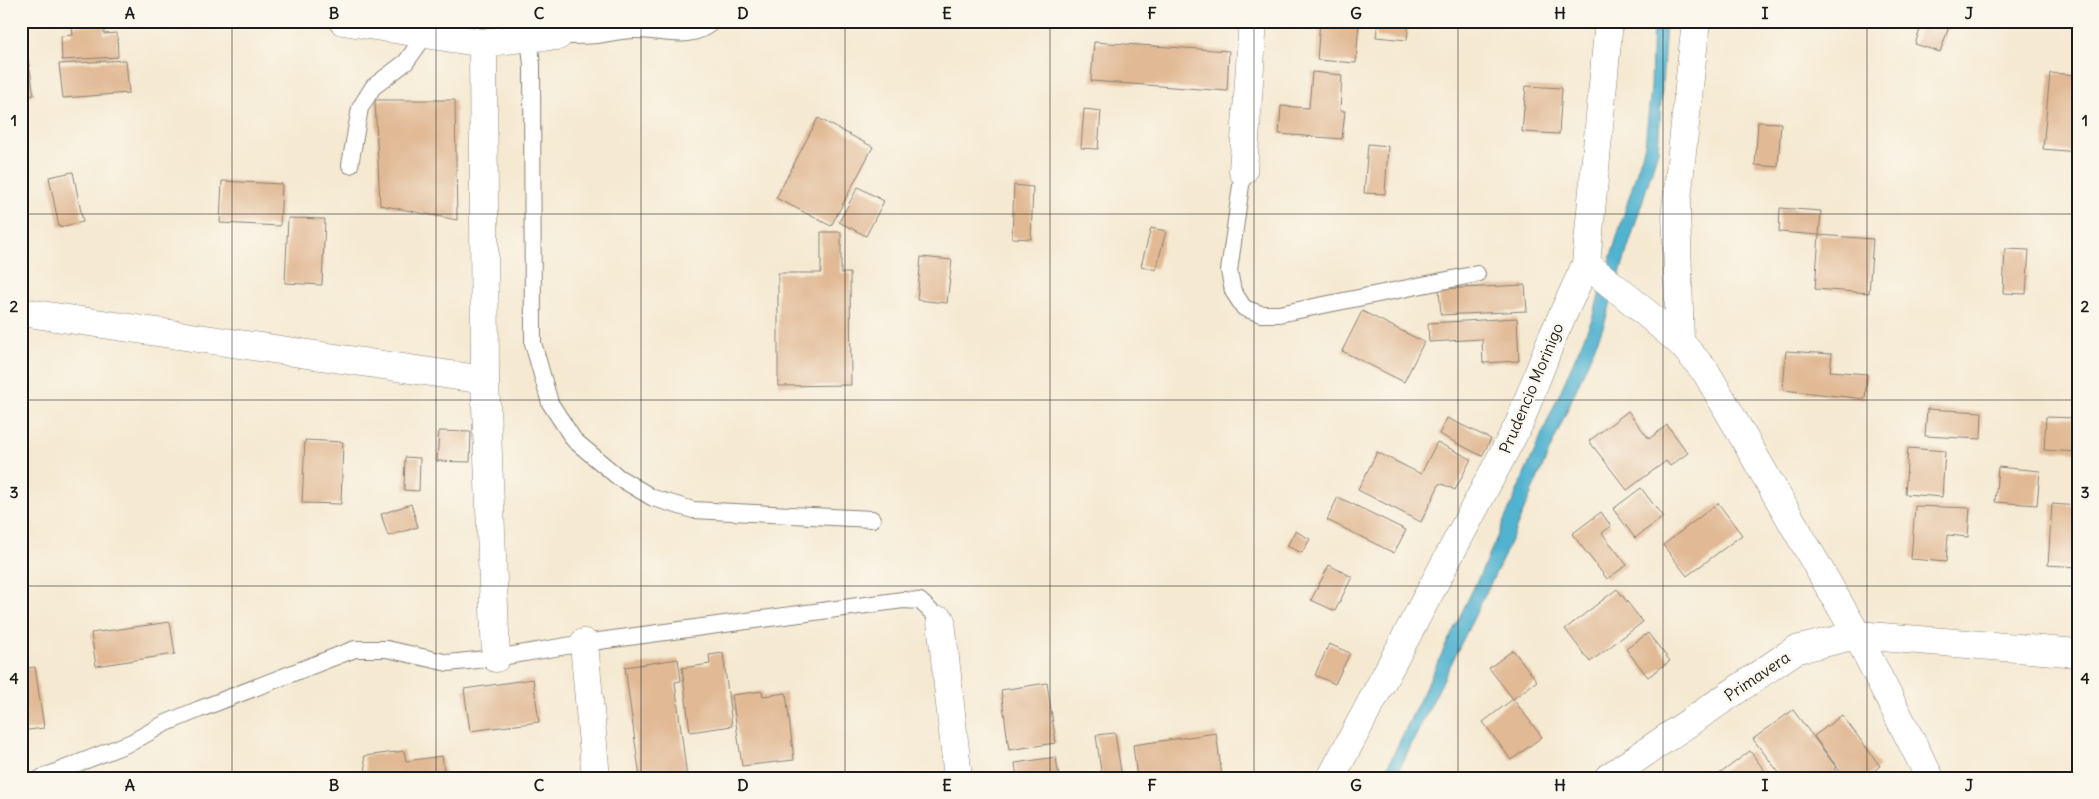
<svg xmlns="http://www.w3.org/2000/svg" width="2099" height="799" font-family="Delius,sans-serif">
<rect width="100%" height="100%" fill="#fbf7ec"/>
<filter id="ink" filterUnits="userSpaceOnUse"><feTurbulence type="fractalNoise" baseFrequency=".02" numOctaves="2"/><feDisplacementMap in="SourceGraphic" scale="10" xChannelSelector="R" yChannelSelector="G"/><feConvolveMatrix kernelMatrix="1 2 1 2 8 2 1 2 1" color-interpolation-filters="sRGB"/></filter>
<filter id="wash" filterUnits="userSpaceOnUse"><feTurbulence type="fractalNoise" baseFrequency=".0096" numOctaves="4" result="noise"/><feDisplacementMap in="SourceGraphic" scale="20" xChannelSelector="R" yChannelSelector="G"/><feGaussianBlur stdDeviation="1.12" result="paint"/><feColorMatrix in="noise" values="0 0 0 0 0 0 0 0 0 0 0 0 0 0 0 0 0 1.4 0 .05"/><feComposite in="paint" operator="in"/></filter>
<g filter="url(#wash)">
<rect width="100%" height="100%" fill="#f5e9d2"/>
<path fill="#51b3d0" stroke="#366876" d="M 1653,21 L 1666,21 L 1658,151 L 1604,325 L 1504,556 L 1395,778 L 1382,778 L 1487,560 L 1592,319 L 1645,145 L 1651,87 Z"/>
<g id="blocks">
<path fill="#e1b994" d="M 1320,21 L 1359,21 L 1356,63 L 1317,60 Z
M 1378,21 L 1409,21 L 1407,40 L 1376,37 Z
M 1923,21 L 1951,21 L 1940,52 L 1915,44 Z
M 104,24 L 104,34 L 117,33 L 118,57 L 62,60 L 61,36 L 73,35 L 72,26 Z
M 1094,42 L 1229,51 L 1227,91 L 1091,81 Z
M 27,53 L 34,95 L 21,97 L 21,54 Z
M 126,60 L 129,93 L 63,98 L 59,64 Z
M 1312,72 L 1342,75 L 1340,111 L 1345,111 L 1342,139 L 1279,134 L 1281,106 L 1309,108 Z
M 2050,73 L 2078,75 L 2078,152 L 2043,149 Z
M 1526,86 L 1562,88 L 1559,134 L 1522,132 Z
M 375,100 L 455,100 L 457,220 L 380,205 Z
M 1084,109 L 1101,111 L 1098,149 L 1081,148 Z
M 818,118 L 873,147 L 831,226 L 776,198 Z
M 1758,122 L 1781,123 L 1778,167 L 1755,165 Z
M 1368,144 L 1388,146 L 1385,194 L 1364,193 Z
M 73,172 L 83,222 L 59,227 L 49,177 Z
M 222,181 L 282,184 L 280,226 L 220,223 Z
M 1014,185 L 1033,187 L 1031,239 L 1012,238 Z
M 858,187 L 884,201 L 866,236 L 839,222 Z
M 1780,208 L 1821,211 L 1819,235 L 1779,232 Z
M 288,218 L 325,219 L 322,285 L 285,283 Z
M 1151,228 L 1166,231 L 1156,270 L 1141,266 Z
M 821,232 L 841,232 L 841,273 L 850,273 L 851,385 L 778,386 L 778,273 L 821,273 Z
M 1819,235 L 1873,239 L 1869,293 L 1815,289 Z
M 2005,249 L 2029,250 L 2026,294 L 2003,293 Z
M 921,257 L 952,260 L 947,303 L 917,300 Z
M 1525,285 L 1527,311 L 1441,315 L 1439,289 Z
M 1362,311 L 1424,342 L 1404,382 L 1342,351 Z
M 1517,318 L 1519,361 L 1483,363 L 1482,339 L 1429,342 L 1428,323 Z
M 1786,351 L 1832,354 L 1830,371 L 1867,374 L 1865,399 L 1783,390 Z
M 1927,409 L 1982,412 L 1981,439 L 1925,436 Z
M 1628,411 L 1649,439 L 1667,425 L 1688,453 L 1670,466 L 1666,461 L 1627,490 L 1589,441 Z
M 2046,417 L 2078,418 L 2078,452 L 2044,450 Z
M 1447,418 L 1491,439 L 1482,456 L 1439,434 Z
M 439,431 L 471,432 L 470,462 L 437,461 Z
M 305,440 L 343,442 L 341,504 L 302,503 Z
M 1437,442 L 1471,459 L 1455,490 L 1440,483 L 1421,522 L 1358,490 L 1377,452 L 1421,474 Z
M 1908,448 L 1945,451 L 1942,497 L 1905,494 Z
M 405,457 L 420,458 L 419,491 L 404,490 Z
M 1998,467 L 2040,471 L 2037,505 L 1995,502 Z
M 1641,488 L 1663,517 L 1635,538 L 1613,509 Z
M 1338,497 L 1406,530 L 1394,553 L 1327,520 Z
M 1718,503 L 1742,535 L 1687,576 L 1663,545 Z
M 411,504 L 418,527 L 388,536 L 381,514 Z
M 2052,504 L 2078,506 L 2078,567 L 2048,565 Z
M 1915,506 L 1970,508 L 1968,537 L 1948,535 L 1946,562 L 1911,559 Z
M 1601,512 L 1611,526 L 1602,533 L 1627,565 L 1607,579 L 1572,534 Z
M 1295,531 L 1310,539 L 1302,553 L 1287,546 Z
M 1329,565 L 1352,577 L 1335,611 L 1311,600 Z
M 1617,589 L 1643,622 L 1590,662 L 1565,629 Z
M 170,622 L 175,654 L 96,666 L 91,633 Z
M 1648,633 L 1670,661 L 1648,677 L 1626,649 Z
M 1329,644 L 1350,653 L 1335,684 L 1315,675 Z
M 1513,650 L 1537,681 L 1513,699 L 1489,668 Z
M 723,653 L 732,726 L 690,732 L 682,668 L 710,664 L 709,655 Z
M 678,659 L 681,681 L 675,682 L 687,778 L 640,778 L 625,667 Z
M 35,667 L 44,728 L 21,731 L 21,669 Z
M 533,679 L 539,722 L 470,731 L 464,689 Z
M 1047,683 L 1056,743 L 1009,750 L 1001,690 Z
M 762,691 L 763,696 L 786,693 L 794,760 L 742,766 L 732,695 Z
M 1513,699 L 1542,737 L 1511,760 L 1483,722 Z
M 1793,710 L 1836,767 L 1834,768 L 1842,778 L 1783,778 L 1753,739 Z
M 1842,715 L 1880,766 L 1865,778 L 1845,778 L 1814,736 Z
M 1115,733 L 1122,778 L 1102,778 L 1096,735 Z
M 1216,733 L 1222,776 L 1137,778 L 1133,745 Z
M 404,751 L 406,761 L 442,756 L 445,778 L 367,778 L 364,756 Z
M 1750,751 L 1770,778 L 1714,778 Z
M 1056,757 L 1059,778 L 1017,778 L 1015,763 Z"/>
</g>
</g>
<g filter="url(#ink)">
<use href="#blocks" fill-opacity="0" stroke="#888277" stroke-width="1"/>
<g fill="none" stroke-linecap="round" stroke-linejoin="round">
<defs>
<path id="service" d="M 558,36 C 571,36 584,36 597,35 C 610,33 623,30 635,30 C 662,29 691,43 713,21
M 529,37 L 532,65 L 533,343 L 550,403 L 574,440 L 618,477 L 653,498 L 693,510 L 872,519
M 350,165 L 360,108 L 373,87 L 406,62 L 426,34
M 1243,171 L 1229,271 L 1233,291 L 1244,308 L 1261,314 L 1279,314 L 1477,274
M 41,778 L 132,742 L 164,724 L 200,709 L 355,649 L 387,649 L 448,663 L 496,658 L 584,643 L 903,600 L 920,601 L 941,621"/>
<path id="minor" d="M 343,21 L 483,43 L 529,37 L 558,36 L 558,21
M 1696,21 L 1676,209 L 1680,342 L 1706,372 L 1857,635 L 1930,778
M 483,43 L 485,380 L 496,658
M 1243,171 L 1253,21
M 1586,264 L 1632,301 L 1680,342
M 21,312 L 485,380
M 941,621 L 958,778
M 584,643 L 596,778
M 1331,778 L 1519,424 L 1552,338 L 1586,264 L 1609,21
M 1608,778 L 1795,650 L 1857,635 L 2078,653"/>
</defs>
<use href="#service" stroke="#888277" stroke-width="18"/>
<use href="#minor" stroke="#888277" stroke-width="29"/>
<use href="#service" stroke="#fff" stroke-width="16"/>
<use href="#minor" stroke="#fff" stroke-width="28"/>
</g>
</g>
<path fill="none" stroke="#1c1c1c" stroke-width="1" stroke-opacity="0.55" d="M 232,21 L 232,778M 436,21 L 436,778M 641,21 L 641,778M 845,21 L 845,778M 1050,21 L 1050,778M 1254,21 L 1254,778M 1458,21 L 1458,778M 1663,21 L 1663,778M 1867,21 L 1867,778M 21,214 L 2078,214M 21,400 L 2078,400M 21,586 L 2078,586"/>
<g text-anchor="middle" dominant-baseline="central" stroke-width="5" stroke-linejoin="round" paint-order="stroke">
<g font-size="16" fill="#1c1c1c" stroke="#fbf7ec">
<text transform="translate(1531 388) rotate(-67)">Prudencio Morinigo</text>
<text transform="translate(1757 676) rotate(-34)">Primavera</text>
</g>
</g>
<rect width="2099" height="799" fill="none" stroke="#fbf7ec" stroke-width="55"/>
<rect x="28" y="28" width="2044" height="744" fill="none" stroke="#1c1c1c" stroke-width="2"/>
<g font-size="16" text-anchor="middle" font-weight="bold" fill="#1c1c1c">
<text x="130" y="19">A</text>
<text x="334" y="19">B</text>
<text x="539" y="19">C</text>
<text x="743" y="19">D</text>
<text x="947" y="19">E</text>
<text x="1152" y="19">F</text>
<text x="1356" y="19">G</text>
<text x="1560" y="19">H</text>
<text x="1765" y="19">I</text>
<text x="1969" y="19">J</text>
<text x="14" y="126">1</text>
<text x="2085" y="126">1</text>
<text x="14" y="312">2</text>
<text x="2085" y="312">2</text>
<text x="14" y="498">3</text>
<text x="2085" y="498">3</text>
<text x="14" y="684">4</text>
<text x="2085" y="684">4</text>
<text x="130" y="791">A</text>
<text x="334" y="791">B</text>
<text x="539" y="791">C</text>
<text x="743" y="791">D</text>
<text x="947" y="791">E</text>
<text x="1152" y="791">F</text>
<text x="1356" y="791">G</text>
<text x="1560" y="791">H</text>
<text x="1765" y="791">I</text>
<text x="1969" y="791">J</text>
</g>
</svg>
